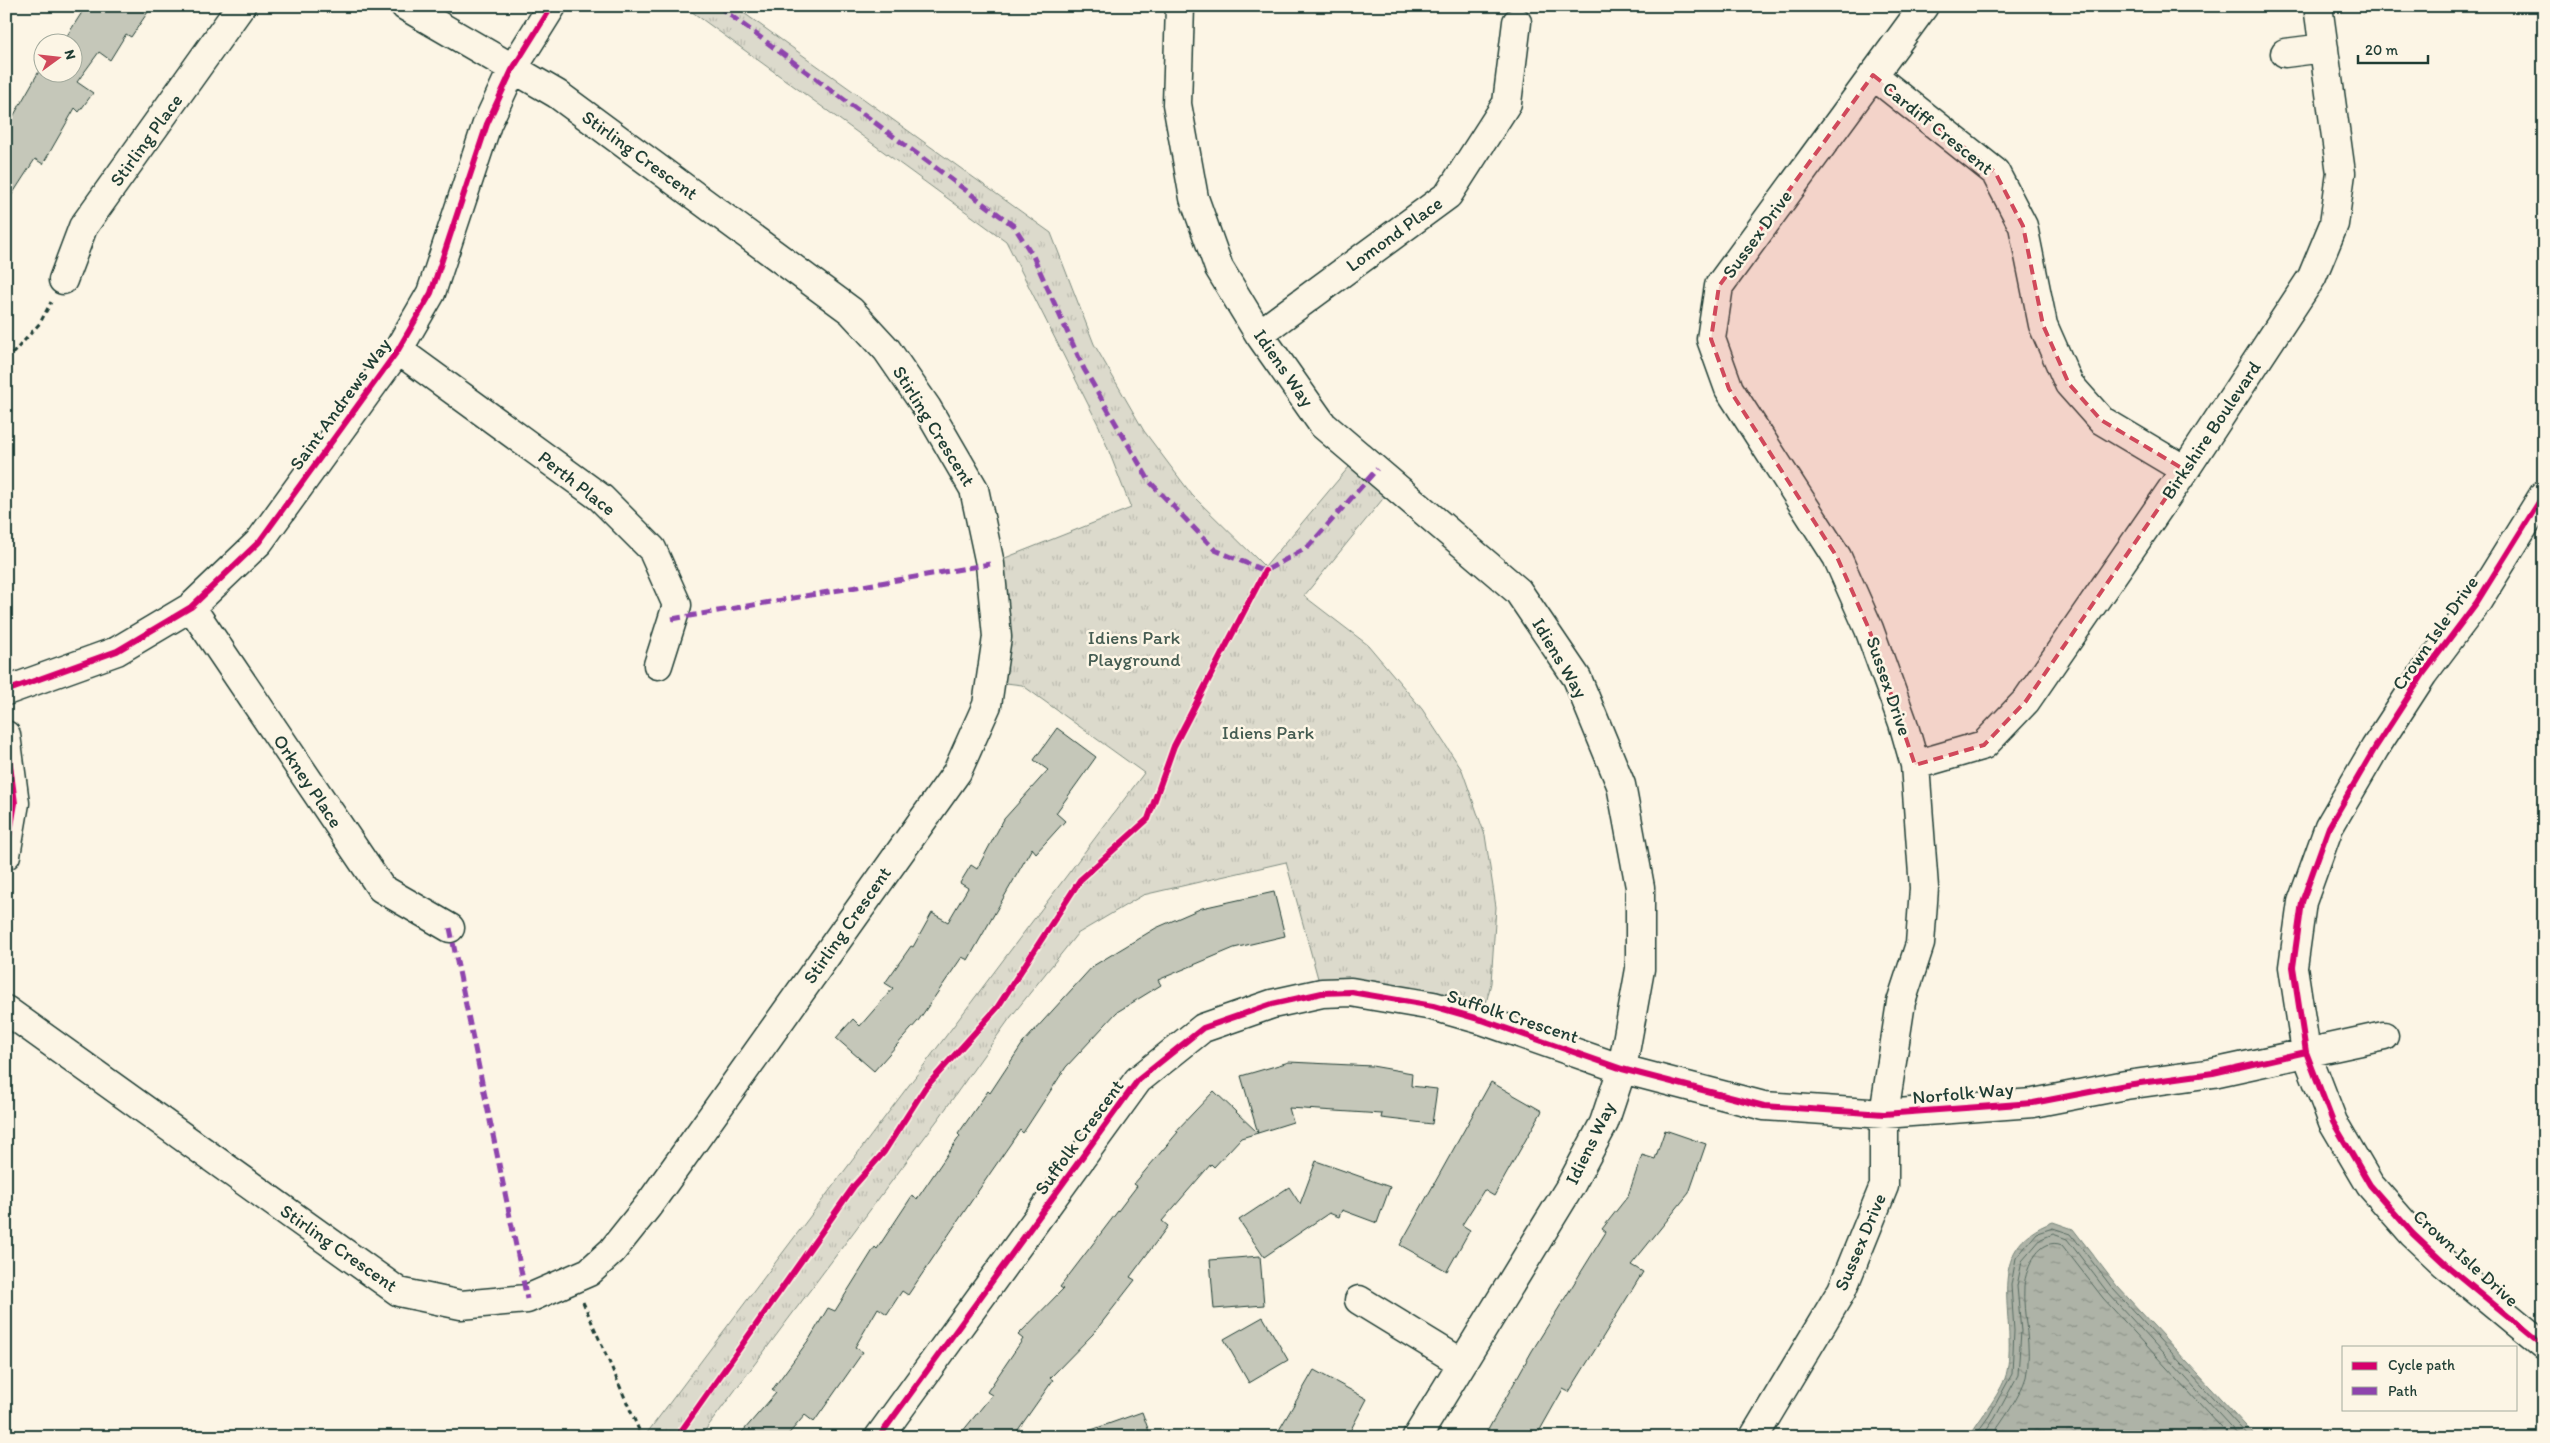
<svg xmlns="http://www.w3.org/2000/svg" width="2550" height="1443" font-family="Itim,sans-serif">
<defs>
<pattern id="park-tufts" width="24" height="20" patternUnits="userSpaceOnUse" patternTransform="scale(1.25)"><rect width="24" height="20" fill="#dcdacc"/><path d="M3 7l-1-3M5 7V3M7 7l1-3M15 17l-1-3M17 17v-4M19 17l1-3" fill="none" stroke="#bcbcb0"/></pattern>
<pattern id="water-ripples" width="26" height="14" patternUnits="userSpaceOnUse" patternTransform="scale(1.25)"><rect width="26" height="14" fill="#aeb3a7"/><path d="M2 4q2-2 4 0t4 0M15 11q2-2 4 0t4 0" fill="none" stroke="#8d9389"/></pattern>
</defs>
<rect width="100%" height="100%" fill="#fcf5e5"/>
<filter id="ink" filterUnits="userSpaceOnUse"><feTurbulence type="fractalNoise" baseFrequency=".02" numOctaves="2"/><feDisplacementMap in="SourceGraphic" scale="10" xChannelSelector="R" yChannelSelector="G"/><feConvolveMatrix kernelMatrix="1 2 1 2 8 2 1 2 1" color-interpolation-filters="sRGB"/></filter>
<g filter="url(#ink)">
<path fill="url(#park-tufts)" stroke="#7e8c80" d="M 684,6 L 734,6 L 1051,233 L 1094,344 L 1144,431 L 1192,495 L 1265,567 L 1359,455 L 1395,484 L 1304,596 L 1368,645 L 1422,709 L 1462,770 L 1485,835 L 1496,907 L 1491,983 L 1482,1020 L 1322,993 L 1286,862 L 1143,895 L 1077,934 L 1010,1018 L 939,1118 L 700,1437 L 644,1437 L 1144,773 L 1022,685 L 990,681 L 990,564 L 1131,508 L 1099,426 L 1006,241 Z"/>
<path fill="url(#water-ripples)" stroke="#758479" d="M 2053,1222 L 2073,1229 L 2117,1286 L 2256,1437 L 1969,1437 C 1979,1419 2004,1390 2007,1371 C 2018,1316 1980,1248 2053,1222 Z"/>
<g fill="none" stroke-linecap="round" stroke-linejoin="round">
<path stroke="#586c62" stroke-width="1" d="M 1974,1437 L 1989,1416 L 2012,1374 L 2014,1331 L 2011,1285 L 2016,1258 L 2037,1233 L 2053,1228 L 2071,1234 L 2113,1289 L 2249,1437
M 1982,1437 L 1995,1418 L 2018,1375 L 2021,1331 L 2017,1286 L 2022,1261 L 2041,1239 L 2053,1234 L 2067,1239 L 2108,1293 L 2240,1437
M 1991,1437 C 2002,1422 2021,1395 2026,1377 C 2033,1347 2022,1316 2024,1286 C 2026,1267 2040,1236 2062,1245 L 2103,1298 L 2230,1437"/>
</g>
<path fill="#c5c7b9" stroke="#1f3d34" d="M 86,6 L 152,6 L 131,37 L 126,34 L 110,60 L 99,52 L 77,82 L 93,93 L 79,112 L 75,108 L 43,164 L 35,159 L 6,204 L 6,129 L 42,66 L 42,75 L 44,72 L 72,72 L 72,42 L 63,42 Z
M 1057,728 L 1096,757 L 1056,813 L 1065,821 L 1036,853 L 1032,848 L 968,960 L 962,957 L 918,1021 L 874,1071 L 836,1038 L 853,1019 L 860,1026 L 893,988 L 885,983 L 911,946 L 913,947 L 932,913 L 948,922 L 968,888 L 960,883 L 971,865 L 977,869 L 1004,819 L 1048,770 L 1034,760 Z
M 1274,892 L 1285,936 L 1234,948 L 1158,980 L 1161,985 L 1117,1012 L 1066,1067 L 1023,1133 L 1020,1130 L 991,1172 L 908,1295 L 902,1291 L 887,1314 L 878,1308 L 855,1347 L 863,1352 L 814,1422 L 805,1415 L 786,1437 L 738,1437 L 776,1393 L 772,1390 L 810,1338 L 828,1308 L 835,1311 L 875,1247 L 877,1249 L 912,1196 L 917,1199 L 960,1136 L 958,1134 L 988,1091 L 990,1093 L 1023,1043 L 1093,966 L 1156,928 L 1202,908 Z
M 1289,1062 L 1372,1066 L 1412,1073 L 1411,1086 L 1437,1089 L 1432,1124 L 1381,1118 L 1382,1114 L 1289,1108 L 1293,1122 L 1258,1133 L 1241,1076 Z
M 1491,1082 L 1542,1111 L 1494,1196 L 1484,1190 L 1462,1225 L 1470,1230 L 1447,1271 L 1400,1245 Z
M 1214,1091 L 1258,1133 L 1241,1138 L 1214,1167 L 1211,1164 L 1162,1221 L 1168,1226 L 1130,1277 L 1135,1280 L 1093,1334 L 1050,1378 L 1053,1380 L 1013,1437 L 958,1437 L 992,1395 L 987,1392 L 1023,1339 L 1018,1335 L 1063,1289 L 1060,1287 L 1137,1186 L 1134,1184 L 1178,1132 L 1176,1131 Z
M 1665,1130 L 1706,1144 L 1689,1193 L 1631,1265 L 1643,1272 L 1569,1392 L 1563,1389 L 1536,1437 L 1484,1437 L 1532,1351 L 1606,1232 L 1602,1229 L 1628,1196 L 1642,1155 L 1655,1159 Z
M 1316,1161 L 1390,1187 L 1377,1223 L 1342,1210 L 1339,1217 L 1329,1213 L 1264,1257 L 1239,1220 L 1289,1187 L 1300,1204 Z
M 1260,1256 L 1264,1305 L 1214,1309 L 1210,1260 Z
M 1263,1317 L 1288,1360 L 1249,1383 L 1224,1339 Z
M 1314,1370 L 1367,1399 L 1347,1437 L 1275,1437 Z
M 1142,1412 L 1151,1437 L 1081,1437 L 1080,1434 Z"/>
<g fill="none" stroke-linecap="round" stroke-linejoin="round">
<defs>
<path id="minor" d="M 1180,6 L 1177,104 L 1194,198 L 1219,268 L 1259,334 L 1323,425 L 1518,591 L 1577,678 L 1621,785 L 1640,887 L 1640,969 L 1622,1069 L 1604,1123 L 1571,1185 L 1417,1437
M 2285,53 L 2324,48
M 1873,75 L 1995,172 L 2023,226 L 2043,325 L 2069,384 L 2101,420 L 2185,470
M 63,280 L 83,227 L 241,6
M 1259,334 L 1448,195 L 1507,103 L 1517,22
M 398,350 L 601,498 L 652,549 L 677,605 L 658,665
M 2544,494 L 2477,602 L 2423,674 L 2375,748 L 2329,827 L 2302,902 L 2293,967 L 2306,1052 L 2333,1122 L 2370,1185 L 2413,1234 L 2445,1264 L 2544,1346
M 191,607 L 381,888 L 450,928
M 6,691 L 117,651 L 191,607 L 259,542 L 398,350 L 431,293 L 487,124 L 512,70 L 552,6
M 6,735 L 15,803 L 6,855
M 1915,765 L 1984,745 L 2026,701 L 2185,470 L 2312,277 L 2334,224 L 2341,173 L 2318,6
M 6,1010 L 399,1292 L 461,1305 L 527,1299 L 589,1272 L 612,1251 L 648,1206 L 957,772 L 987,705 L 997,637 L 990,564 L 974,489 L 927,408 L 887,350 L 851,311 L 557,94 L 405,6
M 1359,1300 L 1462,1363
M 879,1437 L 1138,1080 L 1203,1028 L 1272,1004 L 1322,993 L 1351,992 L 1433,1006 L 1482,1020 L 1622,1069 L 1764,1106 L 1884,1114 L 2033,1103 L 2126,1085 L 2213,1073 L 2384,1036
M 1754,1437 L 1842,1290 L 1884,1186 L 1884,1114 L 1901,1002 L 1920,944 L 1924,888 L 1915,765 L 1903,723 L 1869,629 L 1837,557 L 1729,389 L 1711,339 L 1719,286 L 1924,6"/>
</defs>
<use href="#minor" stroke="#1f3d34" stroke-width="31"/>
<path stroke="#1f3d34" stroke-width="3" stroke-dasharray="5 4" stroke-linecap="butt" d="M 6,361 L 40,323 L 51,302
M 583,1302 L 642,1437"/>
<use href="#minor" stroke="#fcf5e5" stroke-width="28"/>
<path stroke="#8e44ad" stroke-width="5" stroke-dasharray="10 5" stroke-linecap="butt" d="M 718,6 L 1014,226 L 1033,256 L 1084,369 L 1150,482 L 1215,550 L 1265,571 L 1308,547 L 1377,469
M 672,619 L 990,564
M 450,928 L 527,1299"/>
<defs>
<path id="cycleway" d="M 2544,494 L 2477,602 L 2423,674 L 2375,748 L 2329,827 L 2302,902 L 2293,967 L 2306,1052 L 2333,1122 L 2370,1185 L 2413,1234 L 2445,1264 L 2544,1346
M 6,691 L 117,651 L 191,607 L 259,542 L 398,350 L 431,293 L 487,124 L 512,70 L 552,6
M 6,735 L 15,803 L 6,855
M 677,1437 L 854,1186 L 884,1152 L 925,1088 L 997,1008 L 1080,880 L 1148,819 L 1174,746 L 1265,571
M 879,1437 L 1138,1080 L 1203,1028 L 1272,1004 L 1322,993 L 1351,992 L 1433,1006 L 1482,1020 L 1622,1069 L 1764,1106 L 1884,1114 L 2033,1103 L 2126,1085 L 2213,1073 L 2306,1052"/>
</defs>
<use href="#cycleway" stroke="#fcf5e5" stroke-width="9"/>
<use href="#cycleway" stroke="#d6006c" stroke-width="6"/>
</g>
</g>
<path fill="#d1495b" fill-opacity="0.2" stroke="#d1495b" stroke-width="4" stroke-dasharray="10 6" stroke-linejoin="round" d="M 1873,75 L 1995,172 L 2023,226 L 2043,325 L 2069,384 L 2101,420 L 2185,470 L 2026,701 L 1984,745 L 1915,765 L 1869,629 L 1837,557 L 1729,389 L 1711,339 L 1719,286 Z"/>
<g text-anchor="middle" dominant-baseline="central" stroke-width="5" stroke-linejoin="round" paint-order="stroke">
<g font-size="19" fill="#1f3d34" stroke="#fcf5e5">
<text transform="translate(1938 128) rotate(39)">Cardiff Crescent</text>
<text transform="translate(146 140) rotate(-54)">Stirling Place</text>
<text transform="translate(640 155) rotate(36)">Stirling Crescent</text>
<text transform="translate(1394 234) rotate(-36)">Lomond Place</text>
<text transform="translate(1757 234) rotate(-54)">Sussex Drive</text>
<text transform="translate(1284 368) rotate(55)">Idiens Way</text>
<text transform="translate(340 404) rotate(-54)">Saint Andrews Way</text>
<text transform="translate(934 426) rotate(58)">Stirling Crescent</text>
<text transform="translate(2211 430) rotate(-56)">Birkshire Boulevard</text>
<text transform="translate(577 483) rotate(38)">Perth Place</text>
<text transform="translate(2435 633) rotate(-55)">Crown Isle Drive</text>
<text transform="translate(1560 658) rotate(59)">Idiens Way</text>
<text transform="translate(1889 686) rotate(71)">Sussex Drive</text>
<text transform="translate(308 781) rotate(56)">Orkney Place</text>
<text transform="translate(847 925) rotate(-55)">Stirling Crescent</text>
<text transform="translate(1513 1016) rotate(18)">Suffolk Crescent</text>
<text transform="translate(1963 1093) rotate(-5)">Norfolk Way</text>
<text transform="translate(1079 1137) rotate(-54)">Suffolk Crescent</text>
<text transform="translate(1590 1143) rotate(-64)">Idiens Way</text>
<text transform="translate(1860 1242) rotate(-67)">Sussex Drive</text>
<text transform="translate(339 1248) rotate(35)">Stirling Crescent</text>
<text transform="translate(2466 1258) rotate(42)">Crown Isle Drive</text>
</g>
<g font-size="19" fill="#455c52" stroke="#fcf5e5">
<text x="1134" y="637">Idiens Park<tspan x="1134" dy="22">Playground</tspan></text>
<text x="1268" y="732">Idiens Park</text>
</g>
</g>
<rect width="2550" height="1443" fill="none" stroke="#fcf5e5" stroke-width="25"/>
<rect x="12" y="12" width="2525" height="1418" fill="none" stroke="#1f3d34" stroke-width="2" filter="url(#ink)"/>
<rect x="2342" y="1346" width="175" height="65" fill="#fcf5e5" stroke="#a4ab9e"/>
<rect x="2352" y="1362" width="25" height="8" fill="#d6006c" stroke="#a4ab9e"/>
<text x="2388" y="1370" font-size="15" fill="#1f3d34">Cycle path</text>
<rect x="2352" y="1387" width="25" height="8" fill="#8e44ad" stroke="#a4ab9e"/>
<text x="2388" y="1396" font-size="15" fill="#1f3d34">Path</text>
<g transform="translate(58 58) rotate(75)"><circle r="24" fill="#fcf5e5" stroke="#a4ab9e"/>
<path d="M0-4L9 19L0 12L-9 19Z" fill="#d1495b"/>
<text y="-8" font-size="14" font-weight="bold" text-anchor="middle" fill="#1f3d34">N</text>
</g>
<path d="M2358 55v8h70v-8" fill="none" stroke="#1f3d34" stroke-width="2.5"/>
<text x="2365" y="55" font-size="15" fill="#1f3d34" stroke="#fcf5e5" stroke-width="4" paint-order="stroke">20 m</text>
</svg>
